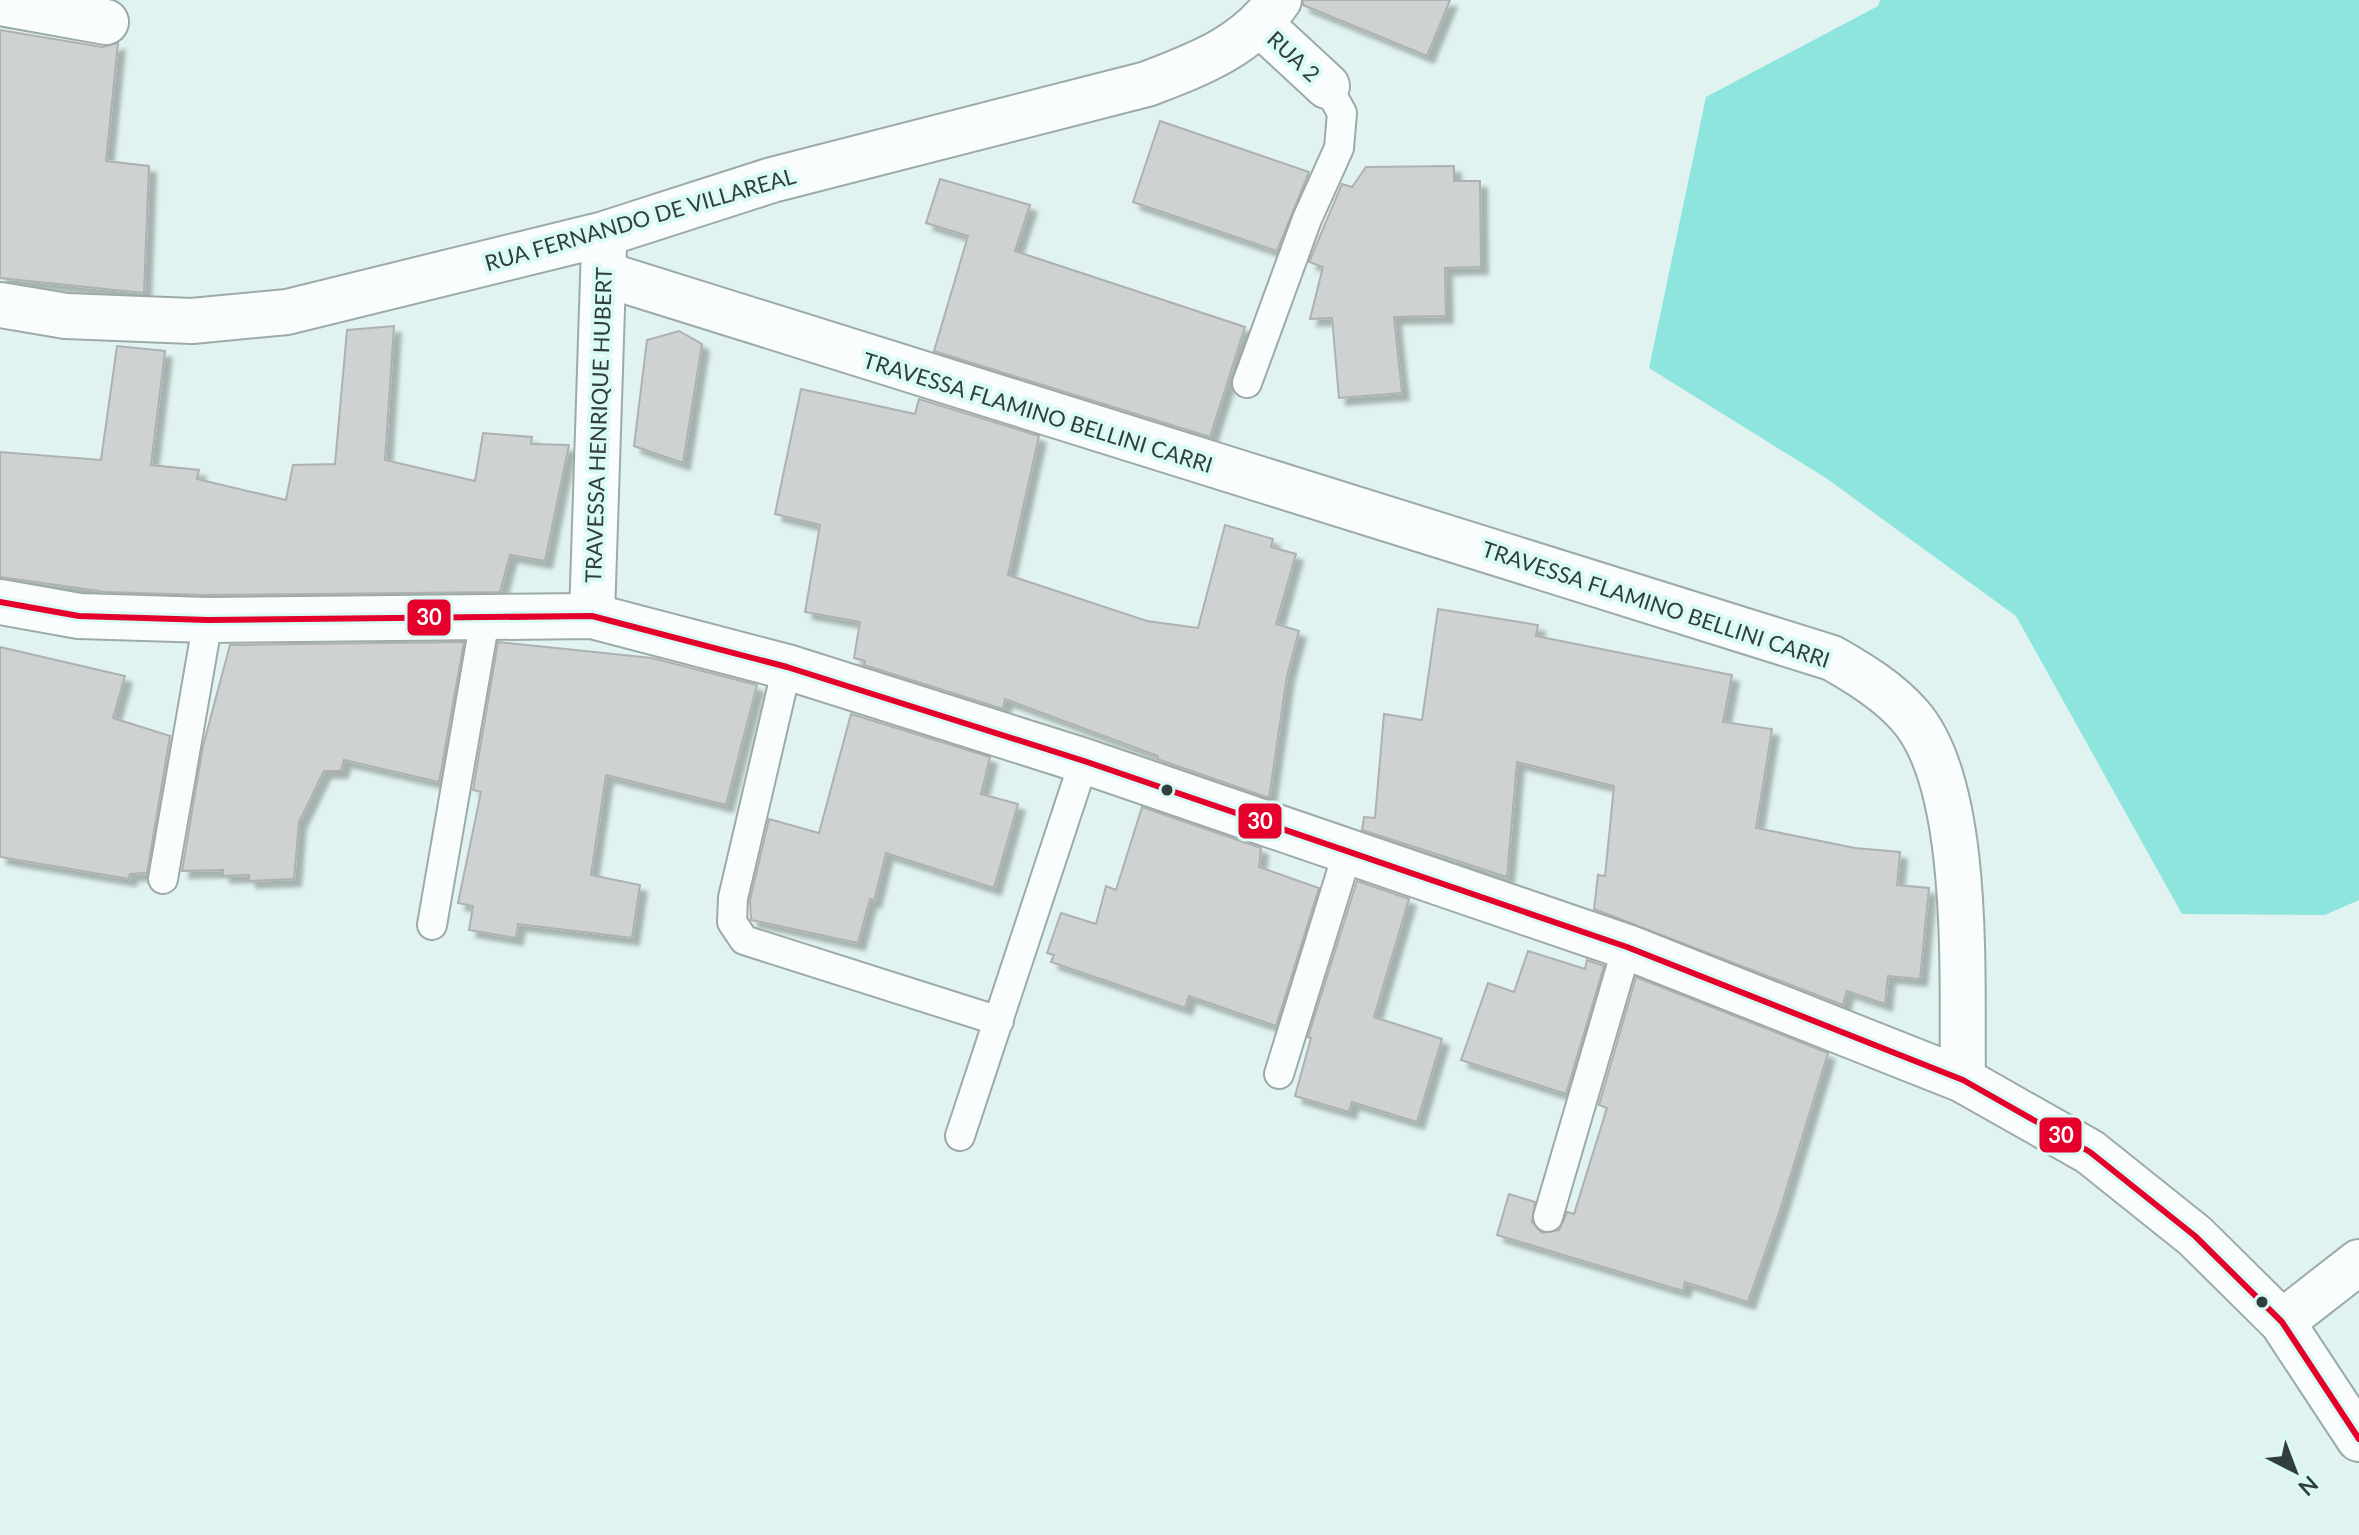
<svg xmlns="http://www.w3.org/2000/svg" width="2359" height="1535" font-family="Lato,sans-serif">
<defs>
<filter id="shadow"><feDropShadow dx="7" dy="7" stdDeviation="2" flood-color="#0004"/></filter>
</defs>
<rect width="100%" height="100%" fill="#e1f3f0"/>
<path fill="#8de5dd" d="M 1880,0 L 2359,0 L 2359,900 L 2325,915 L 2182,914 L 2016,616 L 1826,478 L 1649,368 L 1706,97 L 1878,6 Z"/>
<path fill="#cfd2d2" stroke="#aeb1b1" stroke-width="2" filter="url(#shadow)" d="M 1303,0 L 1450,0 L 1427,56 L 1303,5 Z
M 0,30 L 102,47 L 118,43 L 106,161 L 149,166 L 144,293 L 0,278 Z
M 1160,121 L 1309,172 L 1277,251 L 1133,202 Z
M 1454,166 L 1454,181 L 1480,181 L 1481,267 L 1445,268 L 1446,316 L 1394,317 L 1402,393 L 1339,398 L 1332,318 L 1310,319 L 1323,267 L 1309,262 L 1342,184 L 1352,187 L 1366,167 Z
M 940,179 L 1030,205 L 1015,251 L 1245,327 L 1210,437 L 934,351 L 968,236 L 926,223 Z
M 394,326 L 385,460 L 475,481 L 483,433 L 532,437 L 531,444 L 569,445 L 545,561 L 510,555 L 500,592 L 204,595 L 106,592 L 0,577 L 0,452 L 101,460 L 117,346 L 165,351 L 151,465 L 199,470 L 197,479 L 286,500 L 293,465 L 335,464 L 347,330 Z
M 679,331 L 702,344 L 683,463 L 634,446 L 647,340 Z
M 801,389 L 915,414 L 919,399 L 1039,436 L 1008,575 L 1147,621 L 1198,628 L 1225,525 L 1273,539 L 1271,547 L 1296,554 L 1276,624 L 1299,631 L 1287,676 L 1269,798 L 1157,759 L 1158,756 L 1005,699 L 1003,709 L 864,665 L 865,661 L 854,658 L 860,622 L 805,612 L 820,525 L 775,514 Z
M 1438,609 L 1538,625 L 1536,636 L 1732,675 L 1723,722 L 1772,729 L 1756,828 L 1855,848 L 1900,852 L 1897,885 L 1929,888 L 1920,979 L 1888,976 L 1885,1004 L 1847,991 L 1843,1005 L 1594,909 L 1598,875 L 1605,876 L 1614,786 L 1517,762 L 1507,877 L 1362,830 L 1364,817 L 1375,818 L 1384,714 L 1422,720 Z
M 464,642 L 439,782 L 344,760 L 341,771 L 324,771 L 299,822 L 294,879 L 249,881 L 249,875 L 223,876 L 223,870 L 182,871 L 203,746 L 230,645 Z
M 498,642 L 652,658 L 757,685 L 726,805 L 606,775 L 591,875 L 640,885 L 632,938 L 518,924 L 516,938 L 469,930 L 473,906 L 458,903 L 481,792 L 473,790 Z
M 0,647 L 125,676 L 113,718 L 170,736 L 147,873 L 130,874 L 129,879 L 0,857 Z
M 851,714 L 990,757 L 981,794 L 1018,804 L 994,888 L 886,853 L 874,901 L 870,899 L 858,943 L 751,920 L 750,900 L 769,819 L 819,833 Z
M 1142,807 L 1261,848 L 1259,867 L 1319,888 L 1276,1026 L 1189,996 L 1185,1008 L 1051,962 L 1054,955 L 1047,953 L 1061,913 L 1096,924 L 1106,886 L 1116,890 Z
M 1357,881 L 1409,899 L 1374,1017 L 1442,1039 L 1417,1122 L 1352,1102 L 1349,1112 L 1295,1096 L 1311,1038 L 1308,1037 Z
M 1528,951 L 1585,969 L 1587,960 L 1604,966 L 1566,1094 L 1461,1060 L 1488,983 L 1514,992 Z
M 1636,977 L 1828,1053 L 1780,1210 L 1748,1302 L 1685,1282 L 1683,1291 L 1497,1235 L 1509,1194 L 1535,1202 L 1532,1222 L 1542,1233 L 1559,1230 L 1567,1212 L 1574,1214 L 1607,1108 L 1599,1105 Z"/>
<g fill="none" stroke-linecap="round" stroke-linejoin="round">
<defs>
<path id="service" d="M 1247,383 L 1307,219 L 1339,148 L 1342,113 L 1327,86
M 787,667 L 733,898 L 732,922 L 744,940 L 999,1021
M 163,879 L 208,620
M 432,925 L 485,619
M 1279,1074 L 1348,851
M 960,1136 L 1084,761
M 1548,1217 L 1627,947"/>
<path id="minor" d="M 0,3 L 106,22
M 1261,25 L 1327,86
M 604,274 L 1832,658 C 1860,674 1888,691 1910,716 C 1973,788 1961,987 1963,1080
M 0,305 L 66,316 L 192,321 L 287,312 L 604,234 L 772,180 L 1147,84 C 1199,64 1246,47 1279,0
M 0,602 L 79,616 L 208,620 L 592,616 L 787,667 L 1084,761 L 1627,947 L 1963,1080 L 2090,1152 L 2195,1236 L 2282,1322 L 2359,1439
M 592,616 L 604,247
M 2282,1322 L 2359,1262"/>
</defs>
<use href="#service" stroke="#9caaa8" stroke-width="32"/>
<use href="#minor" stroke="#9caaa8" stroke-width="48"/>
<use href="#service" stroke="#fafdfd" stroke-width="28"/>
<use href="#minor" stroke="#fafdfd" stroke-width="44"/>
<defs>
<path id="bus-1" d="M 0,602 L 79,616 L 208,620 L 592,616 L 787,667 L 1084,761 L 1627,947 L 1963,1080 L 2090,1152 L 2195,1236 L 2282,1322 L 2359,1439"/>
</defs>
<use href="#bus-1" stroke="#dafaf6" stroke-width="12"/>
<use href="#bus-1" stroke="#e4002b" stroke-width="6"/>
</g>
<g fill="#313e3c" stroke="#dafaf6" stroke-width="3">
<circle cx="1167" cy="790" r="7"/>
<circle cx="2262" cy="1302" r="7"/>
</g>
<g text-anchor="middle" dominant-baseline="central" stroke-width="8" stroke-linejoin="round" paint-order="stroke">
<g font-size="22" fill="#313e3c" stroke="#dafaf6">
<text transform="translate(1294 56) rotate(43)">RUA 2</text>
<text transform="translate(640 219) rotate(-16)">RUA FERNANDO DE VILLAREAL</text>
<text transform="translate(1038 412) rotate(17)">TRAVESSA FLAMINO BELLINI CARRI</text>
<text transform="translate(598 425) rotate(-88)">TRAVESSA HENRIQUE HUBERT</text>
<text transform="translate(1656 604) rotate(18)">TRAVESSA FLAMINO BELLINI CARRI</text>
</g>
</g>
<g stroke="#dafaf6" stroke-width="3">
<rect x="406" y="598" width="46" height="39" rx="8" fill="#e4002b"/>
<rect x="1237" y="802" width="46" height="38" rx="8" fill="#e4002b"/>
<rect x="2038" y="1116" width="45" height="38" rx="8" fill="#e4002b"/>
</g>
<g font-size="22" text-anchor="middle" font-weight="bold" fill="#fff">
<text x="429" y="625">30</text>
<text x="1260" y="829">30</text>
<text x="2061" y="1143">30</text>
</g>
<g transform="translate(2295 1471) rotate(138)" stroke="#dafaf6" stroke-width="6" paint-order="stroke">
<path d="M0-6L14 30L0 20L-14 30Z" fill="#313e3c"/>
<text y="-12" font-size="22" font-weight="bold" text-anchor="middle" fill="#313e3c">N</text>
</g>
</svg>
